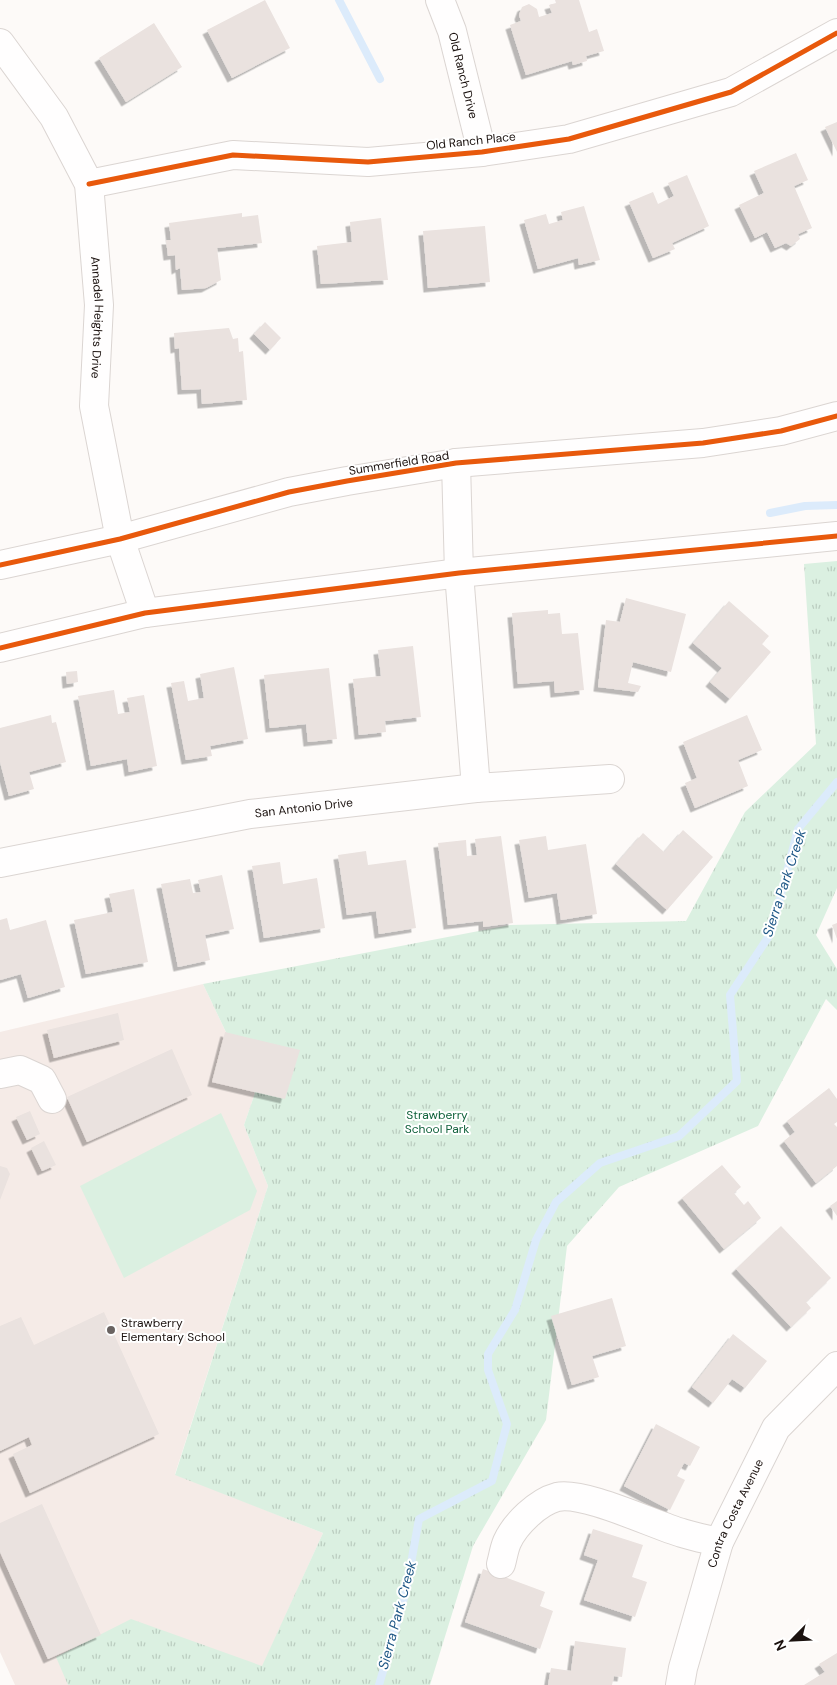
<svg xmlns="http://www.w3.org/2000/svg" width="837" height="1685" font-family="'DM Sans',sans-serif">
<defs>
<pattern id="park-tufts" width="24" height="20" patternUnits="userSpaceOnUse" patternTransform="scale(1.25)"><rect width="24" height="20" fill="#dbf0e1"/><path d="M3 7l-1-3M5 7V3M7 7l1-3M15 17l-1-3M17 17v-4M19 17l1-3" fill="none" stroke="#bbcdc0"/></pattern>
<filter id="shadow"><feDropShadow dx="-4.5" dy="4.5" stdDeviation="0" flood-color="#0004"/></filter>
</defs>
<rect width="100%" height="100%" fill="#fdfaf8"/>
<path fill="#f5ebe7" d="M 203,984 L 255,1093 L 244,1125 L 268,1186 L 175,1474 L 323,1533 L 254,1685 L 15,1685 L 0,1652 L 0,1032 Z"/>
<path fill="url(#park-tufts)" d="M 837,561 L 837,888 L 816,935 L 837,969 L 837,1010 L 826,999 L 758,1126 L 619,1187 L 567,1246 L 546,1420 L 473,1546 L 430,1685 L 68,1685 L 56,1657 L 131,1619 L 262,1666 L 323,1533 L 175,1475 L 268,1186 L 244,1125 L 255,1093 L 203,984 L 510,925 L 686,921 L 745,812 L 816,744 L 804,564 Z"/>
<path fill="#dbf0e1" d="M 221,1113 L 257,1191 L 250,1210 L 124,1278 L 80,1186 Z"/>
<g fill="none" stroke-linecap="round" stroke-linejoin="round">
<path stroke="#dcebfb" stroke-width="8" d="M 339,0 L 380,79
M 770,513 L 805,506 L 837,505
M 379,1685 L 406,1591 L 419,1519 L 492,1481 L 507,1424 L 488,1370 L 488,1354 L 515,1310 L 536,1240 L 556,1202 L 600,1163 L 679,1136 L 737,1081 L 730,995 L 771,933 L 798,829 L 837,782"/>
</g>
<path fill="#eae2df" filter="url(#shadow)" d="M 265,0 L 290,48 L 232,78 L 207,30 Z
M 555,0 L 579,0 L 589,32 L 597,29 L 604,51 L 586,56 L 587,61 L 573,65 L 572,61 L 526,75 L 510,25 L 521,21 L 519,15 L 522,7 L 529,4 L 537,9 L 539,17 L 552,13 L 549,5 L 556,3 Z
M 154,23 L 182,67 L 126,102 L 99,58 Z
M 837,122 L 837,152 L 825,127 Z
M 796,153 L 808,180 L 794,186 L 812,228 L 798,234 L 800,239 L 791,246 L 786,243 L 775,248 L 767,232 L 755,238 L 739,205 L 764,193 L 754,171 Z
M 687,175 L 709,226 L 672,243 L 675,249 L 653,258 L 629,202 L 653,192 L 658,204 L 674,196 L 668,183 Z
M 584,206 L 600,260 L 579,265 L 578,258 L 538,269 L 524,220 L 546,214 L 549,224 L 563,220 L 561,212 Z
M 242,213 L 242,217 L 258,215 L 262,243 L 217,248 L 221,280 L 206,288 L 182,290 L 180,268 L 176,270 L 175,255 L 168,256 L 166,240 L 171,240 L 169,223 Z
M 381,218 L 388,280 L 321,284 L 317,246 L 352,242 L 350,222 Z
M 485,226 L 490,282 L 428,288 L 423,231 Z
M 265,322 L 281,338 L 270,350 L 254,334 Z
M 229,328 L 233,339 L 238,338 L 239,352 L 243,351 L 247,400 L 202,404 L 201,389 L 182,390 L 179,348 L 175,349 L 174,333 Z
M 626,598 L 686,614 L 671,672 L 633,662 L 628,683 L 641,686 L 638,692 L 598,687 L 606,620 L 620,622 Z
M 729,601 L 769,636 L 762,644 L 771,652 L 730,699 L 710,682 L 722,668 L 693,643 Z
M 548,610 L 548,614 L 560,613 L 562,634 L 578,633 L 584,690 L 555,693 L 554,681 L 518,684 L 512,613 Z
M 413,646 L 421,717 L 385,721 L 386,732 L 359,735 L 353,679 L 381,676 L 378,650 Z
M 234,667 L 248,739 L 210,746 L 212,756 L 186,760 L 171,683 L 184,681 L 188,701 L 204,698 L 200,674 Z
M 329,668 L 337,739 L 308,742 L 306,724 L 270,728 L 264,675 Z
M 77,671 L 78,682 L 67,684 L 66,672 Z
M 114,690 L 118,714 L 130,712 L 127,698 L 144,695 L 157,766 L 129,772 L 127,759 L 91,766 L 78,696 Z
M 51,715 L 52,723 L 56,722 L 66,762 L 29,772 L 34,789 L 9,796 L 0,762 L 0,728 Z
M 747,715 L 762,750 L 738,760 L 748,786 L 695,808 L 685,783 L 697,778 L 683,742 Z
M 683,830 L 713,857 L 667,910 L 616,864 L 643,833 L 664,852 Z
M 501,836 L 513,923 L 483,927 L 483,921 L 448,925 L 438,843 L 466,840 L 467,856 L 477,855 L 475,839 Z
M 546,836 L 548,850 L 586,844 L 597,914 L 561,920 L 557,893 L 529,898 L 519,840 Z
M 366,851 L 368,865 L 406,860 L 416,928 L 379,934 L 376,911 L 347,915 L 338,855 Z
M 280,862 L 283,884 L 317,878 L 325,928 L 264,938 L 252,866 Z
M 222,875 L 234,929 L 205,935 L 210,960 L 178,967 L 161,884 L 190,879 L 193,893 L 201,892 L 198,880 Z
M 134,889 L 148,962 L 86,974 L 74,920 L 113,912 L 109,894 Z
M 7,918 L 10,930 L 46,920 L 65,987 L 28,998 L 21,974 L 0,980 L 0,920 Z
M 837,923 L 837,939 L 832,925 Z
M 118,1013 L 124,1040 L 54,1058 L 47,1030 Z
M 225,1032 L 300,1050 L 285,1099 L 212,1082 Z
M 172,1049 L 192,1095 L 87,1142 L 67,1097 Z
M 829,1088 L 837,1099 L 837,1122 L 834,1124 L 837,1127 L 837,1166 L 816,1183 L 784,1141 L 795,1132 L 787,1121 Z
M 30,1111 L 40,1134 L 27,1140 L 16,1117 Z
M 44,1141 L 56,1165 L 42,1171 L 31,1148 Z
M 722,1165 L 741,1187 L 734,1193 L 744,1205 L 748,1201 L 761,1218 L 724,1249 L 682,1198 Z
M 0,1166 L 7,1168 L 10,1174 L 0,1200 Z
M 837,1201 L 837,1216 L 830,1206 Z
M 781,1226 L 831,1278 L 806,1302 L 811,1308 L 791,1327 L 736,1269 Z
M 612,1298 L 626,1346 L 592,1356 L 599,1377 L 572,1385 L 551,1316 Z
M 104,1312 L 159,1434 L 30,1493 L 13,1454 L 32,1445 L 29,1437 L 0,1451 L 0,1326 L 21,1317 L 34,1345 Z
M 733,1334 L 767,1361 L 745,1388 L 732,1379 L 713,1403 L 692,1387 Z
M 656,1424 L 700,1447 L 690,1466 L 684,1463 L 677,1476 L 685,1480 L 670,1510 L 624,1486 Z
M 42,1504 L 101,1635 L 48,1659 L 0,1552 L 0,1523 Z
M 593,1529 L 643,1545 L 632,1577 L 647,1582 L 635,1617 L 584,1600 L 598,1560 L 584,1555 Z
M 483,1569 L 545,1592 L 540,1606 L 553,1611 L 540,1649 L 465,1622 Z
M 575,1641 L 626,1648 L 622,1677 L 614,1676 L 612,1685 L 548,1685 L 551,1668 L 571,1671 Z
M 837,1653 L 837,1685 L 804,1685 L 825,1672 L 819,1664 Z"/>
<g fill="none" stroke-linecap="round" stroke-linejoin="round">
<defs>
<g id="minor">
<path id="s1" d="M 440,0 L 452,31 L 482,152"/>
<path id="s2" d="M 0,43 L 54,117 L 89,184 L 99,305 L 94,406 L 120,539 L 145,613"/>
<path d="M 89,184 L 233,155 L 368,162 L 482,152 L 569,139 L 731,92 L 837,33"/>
<path d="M 456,463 L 459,573 L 476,788"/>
<path d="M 0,565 L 120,539 L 289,492 L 347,481 L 456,463 L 703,443 L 781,431 L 837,416"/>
<path d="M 0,648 L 145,613 L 459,573 L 837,536"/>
<path id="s3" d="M 0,863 L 250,814 L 476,788 L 610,779"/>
<path d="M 0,1074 L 20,1070 L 42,1080 L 52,1099"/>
<path d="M 501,1564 C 503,1557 504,1549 507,1542 C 515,1524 538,1502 557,1497 C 584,1491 654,1525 682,1533 C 694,1537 706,1539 719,1542"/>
<path id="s4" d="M 680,1685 L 683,1668 L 719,1542 L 776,1428 L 837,1366"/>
</g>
</defs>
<use href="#minor" stroke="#dbd5d2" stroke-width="30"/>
<use href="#minor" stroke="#fffefe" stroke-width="28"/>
<defs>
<path id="cycleway" d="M 89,184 L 233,155 L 368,162 L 482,152 L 569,139 L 731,92 L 837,33
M 0,565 L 120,539 L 289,492 L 347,481 L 456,463 L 703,443 L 781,431 L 837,416
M 0,648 L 145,613 L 459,573 L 837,536"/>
</defs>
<use href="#cycleway" stroke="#fff" stroke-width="8"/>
<use href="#cycleway" stroke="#e8590c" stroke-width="5"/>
</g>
<circle fill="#6a6361" stroke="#fff" stroke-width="2" cx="111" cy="1330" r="5"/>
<g text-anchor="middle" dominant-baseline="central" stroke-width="4" stroke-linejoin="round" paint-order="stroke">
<g font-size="12" fill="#1b120f" stroke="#fff">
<text stroke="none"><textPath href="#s1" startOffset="79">Old Ranch Drive</textPath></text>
<text transform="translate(471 141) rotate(-6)">Old Ranch Place</text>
<text stroke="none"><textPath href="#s2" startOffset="301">Annadel Heights Drive</textPath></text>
<text transform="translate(399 463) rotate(-9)">Summerfield Road</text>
<text stroke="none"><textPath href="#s3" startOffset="309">San Antonio Drive</textPath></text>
<text stroke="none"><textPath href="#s4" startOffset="181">Contra Costa Avenue</textPath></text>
</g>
<g font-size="12" fill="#11623c" stroke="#fff">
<text x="437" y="1115">Strawberry<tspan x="437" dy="14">School Park</tspan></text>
</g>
<g font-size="12" fill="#1b120f" stroke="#fff" text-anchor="start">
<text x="121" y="1323">Strawberry<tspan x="121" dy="14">Elementary School</tspan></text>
</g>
<g font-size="14" font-style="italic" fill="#1e5786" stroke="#fff">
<text transform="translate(784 883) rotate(-72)">Sierra Park Creek</text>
<text transform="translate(397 1615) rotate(-75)">Sierra Park Creek</text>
</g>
</g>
<g transform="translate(792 1640) rotate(246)" stroke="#ffffff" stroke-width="4" paint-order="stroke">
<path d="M0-4L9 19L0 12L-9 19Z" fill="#1b120f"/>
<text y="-8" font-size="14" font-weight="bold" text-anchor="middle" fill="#1b120f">N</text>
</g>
</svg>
